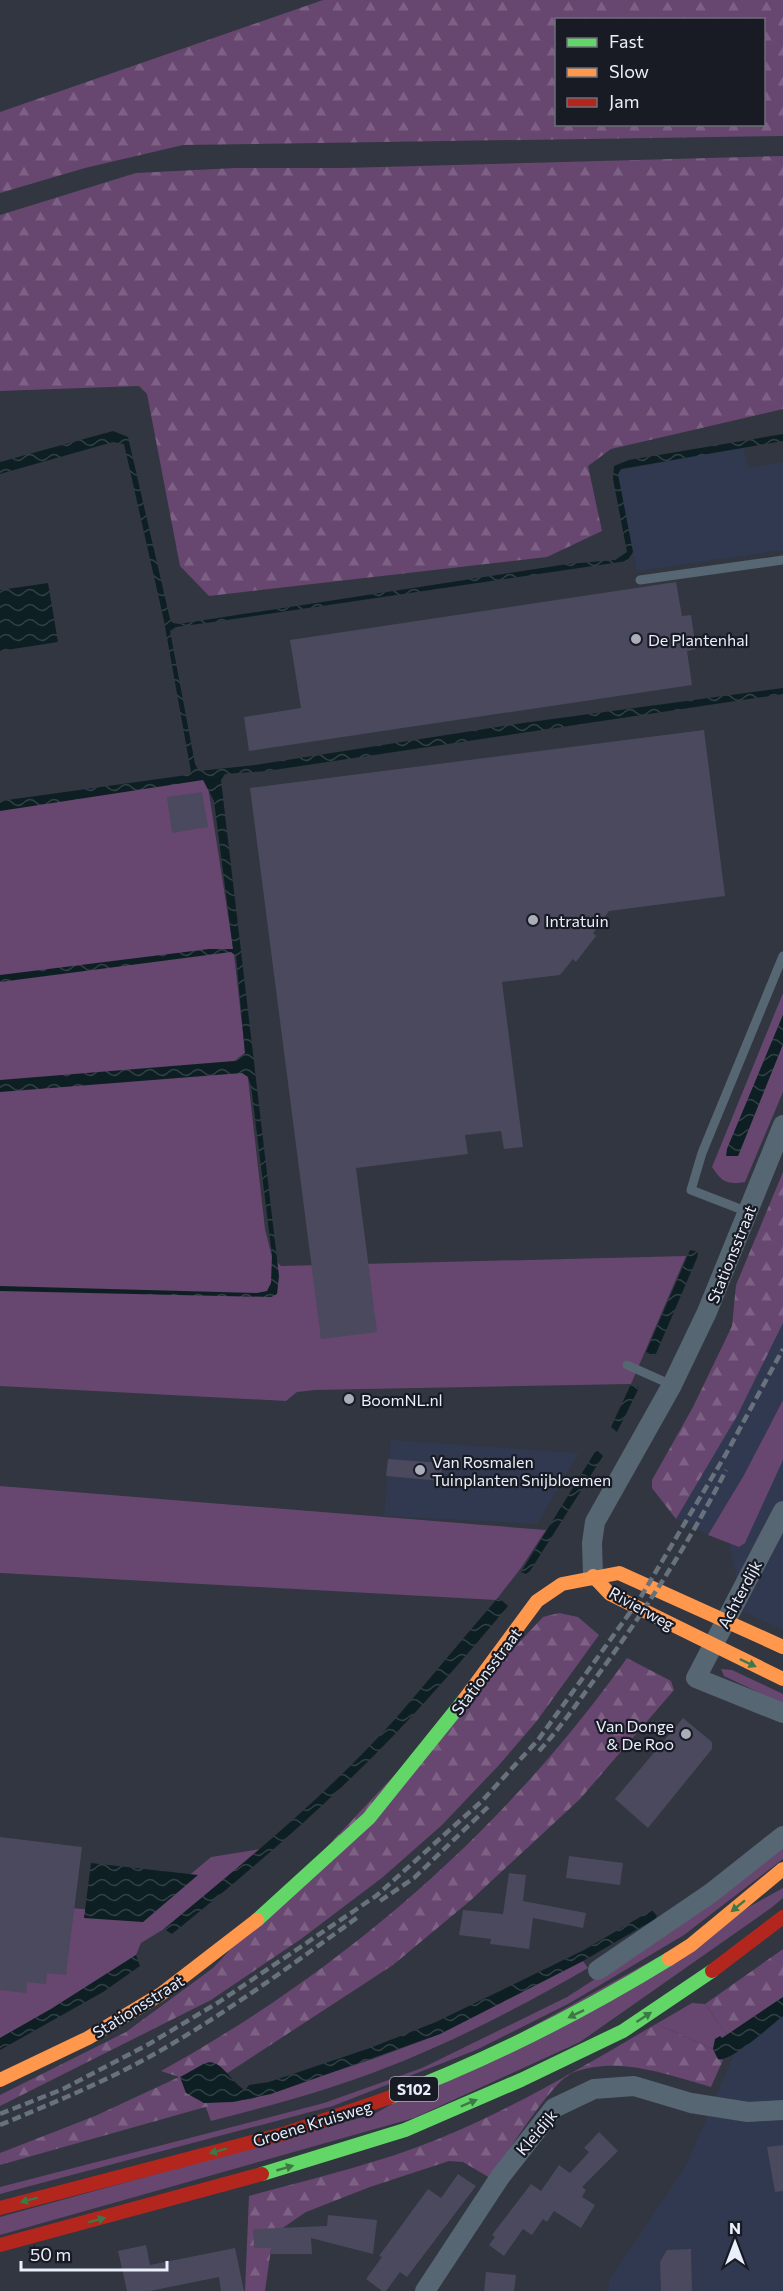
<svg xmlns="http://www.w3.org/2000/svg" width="783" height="2291" font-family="Commissioner,sans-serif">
<defs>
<pattern id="forest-firs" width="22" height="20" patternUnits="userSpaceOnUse" patternTransform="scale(1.5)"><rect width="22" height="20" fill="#67466f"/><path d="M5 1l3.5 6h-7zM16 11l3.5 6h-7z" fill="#7d6184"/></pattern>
<pattern id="water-waves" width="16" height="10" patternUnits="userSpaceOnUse" patternTransform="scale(1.5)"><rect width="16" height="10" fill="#0e1f24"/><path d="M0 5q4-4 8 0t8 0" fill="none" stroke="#314045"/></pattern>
</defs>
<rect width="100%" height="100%" fill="#313640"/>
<path fill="#303950" d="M 743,446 L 748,468 L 783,462 L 783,550 L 637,571 L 617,471 Z
M 783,1323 L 783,1400 L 744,1475 L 708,1535 L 676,1519 L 737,1416 Z
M 783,1423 L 783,1630 L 744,1612 L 726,1530 Z
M 391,1440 L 579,1453 L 537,1524 L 384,1516 Z
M 783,1966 L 783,2291 L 608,2291 L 609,2280 L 686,2166 L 764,1984 Z"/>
<path fill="#67466f" d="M 206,774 L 234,954 L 265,1229 L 272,1257 L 281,1266 L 686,1256 L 631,1384 L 315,1390 L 297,1392 L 286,1401 L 0,1386 L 0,802 Z
M 783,993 L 783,1015 L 727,1149 L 727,1156 L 738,1156 L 783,1044 L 783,1092 L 745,1182 C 727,1185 722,1182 712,1167 Z
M 783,1400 L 783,1460 L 745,1543 L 739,1547 L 708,1535 L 744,1475 Z
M 0,1486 L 546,1530 L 521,1568 L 496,1600 L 0,1573 Z
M 721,1669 L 732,1670 L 783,1694 L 783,1704 L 724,1676 Z
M 783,1844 L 783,1859 L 684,1935 L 570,2003 L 476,2050 L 333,2106 L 0,2194 L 0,2187 L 324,2103 L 422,2068 L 567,1997 L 666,1933 Z
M 261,1849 L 164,1929 L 141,1943 L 136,1955 L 51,2009 L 0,2038 L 0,1983 L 72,1908 L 142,1915 L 211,1857 Z
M 783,1888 L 783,1898 L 771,1908 L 580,2042 L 414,2118 L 0,2235 L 0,2217 L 374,2114 Z
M 583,1961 L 588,1968 C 507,2015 424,2057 335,2086 C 294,2100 252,2110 211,2121 L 204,2103 L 251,2099 L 373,2059 L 440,2034 Z
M 692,2003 L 705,2004 L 727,2035 L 716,2042 L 713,2049 L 656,2024 Z"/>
<path fill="url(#forest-firs)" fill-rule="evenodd" d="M 323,0 L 783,0 L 783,136 L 183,145 L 85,168 L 0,193 L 0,112 ZM 556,20 L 764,20 L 764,124 L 556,124 Z
M 783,156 L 783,409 L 611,449 L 588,466 L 602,531 L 547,557 L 209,596 L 180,566 L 147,394 L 139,386 L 0,391 L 0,215 L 136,173 L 235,168 L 343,168 Z
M 783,1172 L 783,1323 L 737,1416 L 676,1519 L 652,1488 L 652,1480 L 693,1407 L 732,1326 L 736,1285 Z
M 559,1613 L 578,1617 L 599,1635 L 536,1722 L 499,1765 L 442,1825 L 383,1877 L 301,1939 L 211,2000 L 0,2106 L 0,2095 L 126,2032 L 213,1968 L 543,1617 Z
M 627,1658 L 671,1681 L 674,1690 L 580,1799 L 471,1900 L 393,1965 L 226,2074 L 218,2065 L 180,2077 L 204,2103 L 216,2104 L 0,2165 L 0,2153 L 95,2116 L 179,2077 L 161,2071 C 345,1969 505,1830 627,1658 Z
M 783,1949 L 783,1997 L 727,2035 L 705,2004 Z
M 656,2024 L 713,2049 L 718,2059 L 723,2060 L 711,2087 C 668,2075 617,2055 572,2073 C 551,2082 505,2157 490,2178 L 463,2162 L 449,2161 L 370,2187 L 306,2212 L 284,2227 L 272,2242 L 265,2291 L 245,2291 L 249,2196 C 303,2181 359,2168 412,2149 C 498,2118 577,2070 656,2024 Z"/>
<path fill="url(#water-waves)" d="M 113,431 L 128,437 L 170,619 L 173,623 L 179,624 L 568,564 L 615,560 L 627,552 L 613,479 L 614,466 L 629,460 L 783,434 L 783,441 L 621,469 L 618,474 L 633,552 L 627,561 L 213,622 L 176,627 L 170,631 L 195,764 L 199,771 L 255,765 L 523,723 L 783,688 L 783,694 L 267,771 L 225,774 L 221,780 L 279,1276 L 277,1294 L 271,1297 L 0,1291 L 0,1286 L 257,1293 L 267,1291 L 271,1283 L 272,1255 L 251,1086 L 248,1077 L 242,1073 L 0,1092 L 0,1080 L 234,1061 L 245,1053 L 236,956 L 231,952 L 0,982 L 0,975 L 209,949 L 233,949 L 214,801 L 203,780 L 0,811 L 0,801 L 187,775 L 191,772 L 164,621 L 124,444 L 113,442 L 0,474 L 0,462 Z
M 48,583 L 58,642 L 0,651 L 0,590 Z
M 783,1015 L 783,1044 L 738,1156 L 726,1156 L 727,1149 Z
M 690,1250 L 698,1252 L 697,1258 L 655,1356 L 646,1352 Z
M 631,1384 L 639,1388 L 617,1432 L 611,1427 Z
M 598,1451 L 603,1456 L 530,1571 L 526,1574 L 521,1572 L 595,1452 Z
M 500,1599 L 508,1606 C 472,1649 435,1692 396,1733 C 327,1805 250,1871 172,1934 L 164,1929 C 245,1862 326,1796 396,1718 C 430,1679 462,1639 496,1600 Z
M 91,1863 L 198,1875 L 143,1922 L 84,1918 Z
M 652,1910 L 657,1916 L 655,1919 L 583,1961 L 440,2034 L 271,2094 L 233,2102 L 204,2103 L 186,2093 L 180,2077 C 189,2073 198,2066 206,2063 C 221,2058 232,2084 245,2090 L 249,2085 L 269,2082 L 370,2048 L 436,2022 L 584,1950 Z
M 136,1955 L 140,1966 L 103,1992 L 0,2050 L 0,2038 L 51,2009 Z
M 783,1997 L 783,2016 C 771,2025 732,2062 718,2059 L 713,2049 L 715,2039 L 720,2036 L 722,2038 Z"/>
<path fill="#4b495d" d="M 676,582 L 682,616 L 691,615 L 696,649 L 687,651 L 692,685 L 249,751 L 244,717 L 301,708 L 290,640 Z
M 704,730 L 725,896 L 609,911 L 593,933 L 596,936 L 576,962 L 573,959 L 560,975 L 502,982 L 523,1147 L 504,1149 L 501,1131 L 465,1135 L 468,1154 L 356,1168 L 377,1332 L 321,1339 L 250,788 Z
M 202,792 L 208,827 L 172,833 L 167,797 Z
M 388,1459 L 442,1463 L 441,1481 L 386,1476 Z
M 683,1718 L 712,1742 L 712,1749 L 648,1828 L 615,1799 Z
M 0,1837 L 82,1847 L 66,1975 L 47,1973 L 46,1984 L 27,1982 L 26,1993 L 0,1990 Z
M 569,1856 L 623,1863 L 620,1885 L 566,1878 Z
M 509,1873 L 526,1875 L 523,1901 L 586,1913 L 583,1928 L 533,1918 L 529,1949 L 490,1944 L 491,1939 L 459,1935 L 463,1910 L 503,1914 Z
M 599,2132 L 618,2151 L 582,2187 L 586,2190 L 582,2197 L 595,2205 L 581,2228 L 554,2211 L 547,2222 L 543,2219 L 532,2235 L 523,2229 L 504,2256 L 489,2245 L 495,2237 L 492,2235 L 531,2184 L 541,2191 L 559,2165 L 570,2173 L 589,2152 L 584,2148 Z
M 783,2145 L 783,2191 L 775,2192 L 767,2147 Z
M 458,2174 L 476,2186 L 407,2277 L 400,2272 L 386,2291 L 382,2291 L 366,2279 L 382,2257 L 379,2256 L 428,2189 L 441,2198 Z
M 328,2215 L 377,2220 L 373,2254 L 311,2238 L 312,2254 L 271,2254 L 271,2248 L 254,2248 L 253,2229 L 327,2226 Z
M 146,2245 L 150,2265 L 235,2248 L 244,2291 L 221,2291 L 219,2277 L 150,2291 L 127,2291 L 118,2251 Z
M 691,2249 L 692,2291 L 661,2291 L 660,2262 L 667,2250 Z
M 486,2272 L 516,2275 L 514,2291 L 484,2291 Z"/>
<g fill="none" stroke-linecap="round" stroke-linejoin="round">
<path stroke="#566673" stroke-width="9" d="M 640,580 L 783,560
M 748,1212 L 691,1190 L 702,1153 L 783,956
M 627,1365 L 672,1385"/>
<path stroke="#566673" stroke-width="20" d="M 783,1511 L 696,1678 L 783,1713
M 593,1576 L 592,1543 L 595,1522 L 672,1385 L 707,1312 L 783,1125
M 598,1970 L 711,1893 L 783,1836
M 425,2291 L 500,2177 L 554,2108 L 594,2089 L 634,2086 L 691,2103 L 748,2112 L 783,2110"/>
<path stroke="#63d668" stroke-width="14" d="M 257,1920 L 369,1818 L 464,1700
M 391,2097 C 488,2060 581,2013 669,1959
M 262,2174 L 405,2130 L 521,2080 L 623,2031 L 712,1971"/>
<path stroke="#ff974d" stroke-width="14" d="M 593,1576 L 610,1594 L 783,1679
M 464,1700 L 537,1601 L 562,1584 L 619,1573 L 783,1647
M 669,1959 L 691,1945 L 783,1869
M 0,2080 L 88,2038 L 161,1994 L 257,1920"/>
<path stroke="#b3261e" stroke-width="14" d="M 712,1971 L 783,1917
M 0,2208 L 283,2134 L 391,2097
M 0,2245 L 262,2174"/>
<path stroke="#68727c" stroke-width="4.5" stroke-dasharray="9 4.5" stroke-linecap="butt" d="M 539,1751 C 563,1725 582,1696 603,1668 C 649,1604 691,1540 726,1470
M 380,1901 L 414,1878 L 488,1807
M 0,2114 L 63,2089 L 149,2044 L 219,2002 L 376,1896 L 482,1801 L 538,1740 L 639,1600 L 726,1454 L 783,1349
M 0,2125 C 53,2103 107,2081 158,2052 C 228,2012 293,1964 358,1917"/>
</g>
<defs><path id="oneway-solid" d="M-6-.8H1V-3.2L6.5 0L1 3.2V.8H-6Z" transform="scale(1.5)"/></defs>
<g fill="#3e7846">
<use href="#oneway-solid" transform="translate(748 1663) rotate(25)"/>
<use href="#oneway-solid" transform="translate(738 1906) rotate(141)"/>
<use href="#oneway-solid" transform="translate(576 2014) rotate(154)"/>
<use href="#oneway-solid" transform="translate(644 2017) rotate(-33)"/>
<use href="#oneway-solid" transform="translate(469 2103) rotate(-23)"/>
<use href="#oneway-solid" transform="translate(218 2151) rotate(165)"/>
<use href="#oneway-solid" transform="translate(285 2168) rotate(-16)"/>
<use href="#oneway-solid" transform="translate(29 2200) rotate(165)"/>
<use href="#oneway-solid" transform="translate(97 2220) rotate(-15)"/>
</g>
<g fill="#a9aeba" stroke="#181b24" stroke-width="2">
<circle cx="636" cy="639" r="6"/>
<circle cx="533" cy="920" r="6"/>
<circle cx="349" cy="1399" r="6"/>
<circle cx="420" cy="1470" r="6"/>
<circle cx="686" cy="1734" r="6"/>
</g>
<g text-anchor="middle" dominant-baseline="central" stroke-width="4.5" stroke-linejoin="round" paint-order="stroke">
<rect fill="#181b24" stroke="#abafbb" stroke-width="1.5" x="390" y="2077" width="48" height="24" rx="4.5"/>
<g font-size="15" font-weight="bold" fill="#eaeffc">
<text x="414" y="2089">S102</text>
</g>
<g font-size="16" fill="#eaeffc" stroke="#181b24" text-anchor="start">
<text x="648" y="639">De Plantenhal</text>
<text x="545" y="920">Intratuin</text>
<text x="361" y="1399">BoomNL.nl</text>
<text x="432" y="1461">Van Rosmalen<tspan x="432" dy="18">Tuinplanten Snijbloemen</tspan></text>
<text x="674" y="1725" text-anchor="end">Van Donge<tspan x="674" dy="18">&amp; De Roo</tspan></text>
</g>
<g font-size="16" fill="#eaeffc" stroke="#181b24">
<text transform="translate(731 1254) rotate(-68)">Stationsstraat</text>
<text transform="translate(739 1594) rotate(-62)">Achterdijk</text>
<text transform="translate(642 1608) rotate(29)">Rivierweg</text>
<text transform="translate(486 1671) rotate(-53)">Stationsstraat</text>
<text transform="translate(138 2006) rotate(-32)">Stationsstraat</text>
<text transform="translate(312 2123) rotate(-17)">Groene Kruisweg</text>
<text transform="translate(536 2132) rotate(-50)">Kleidijk</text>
</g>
</g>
<rect x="555" y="18" width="210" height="108" fill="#181b24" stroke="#6c707a" stroke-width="1.5"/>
<rect x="567" y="38" width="30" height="9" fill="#63d668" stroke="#6c707a" stroke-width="1.5"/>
<text x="609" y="48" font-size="18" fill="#eaeffc">Fast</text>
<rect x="567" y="68" width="30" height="9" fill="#ff974d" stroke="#6c707a" stroke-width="1.5"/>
<text x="609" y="78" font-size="18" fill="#eaeffc">Slow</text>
<rect x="567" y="98" width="30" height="9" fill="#b3261e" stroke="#6c707a" stroke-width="1.5"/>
<text x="609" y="108" font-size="18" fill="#eaeffc">Jam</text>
<g transform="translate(735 2243)" stroke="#181b24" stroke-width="4.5" paint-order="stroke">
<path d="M0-4.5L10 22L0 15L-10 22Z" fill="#eaeffc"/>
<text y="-9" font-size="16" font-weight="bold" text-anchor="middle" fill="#eaeffc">N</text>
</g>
<path d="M21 2261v9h146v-9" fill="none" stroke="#eaeffc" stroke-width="3"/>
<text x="30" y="2261" font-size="18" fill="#eaeffc" stroke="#181b24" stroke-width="4.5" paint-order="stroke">50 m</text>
</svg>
